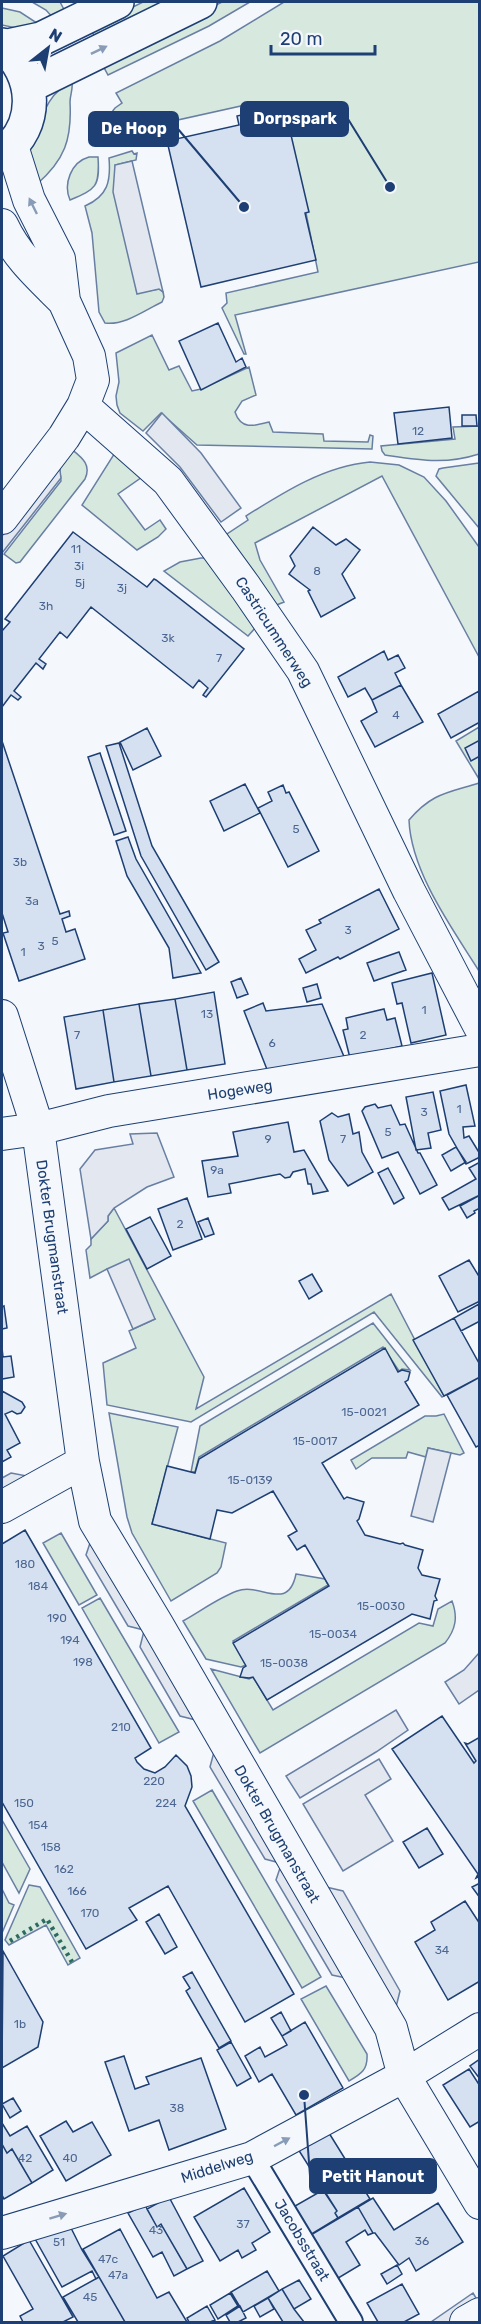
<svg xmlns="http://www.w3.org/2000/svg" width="481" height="2324" font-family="Rubik,sans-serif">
<rect width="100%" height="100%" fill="#f4f7fb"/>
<path fill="#d7e8df" stroke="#687fa3" stroke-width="1.5" d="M 32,2 L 60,2 L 67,15 L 54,19 L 46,10 Z
M 143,2 L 171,2 L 96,39 L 90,28 Z
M 222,2 L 250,2 L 209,26 L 108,75 L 101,62 Z
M 284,2 L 479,2 L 479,262 L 235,315 L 246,354 L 244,354 L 222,308 L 227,303 L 226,293 L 318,272 L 284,105 L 251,112 L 250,104 L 155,125 L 152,116 L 110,126 L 105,121 L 115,108 L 122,103 L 116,93 L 220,41 Z
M 2,8 L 20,12 L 40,25 L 25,30 L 2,25 Z
M 72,83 C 73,90 70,95 70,102 C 72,139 65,160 36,185 L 30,151 L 31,145 C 40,124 47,90 72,83 Z
M 132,151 L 134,154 L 137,153 L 136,160 L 115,165 L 137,293 L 159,289 L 163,292 L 164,297 L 162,302 C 145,310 124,326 105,323 L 99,312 L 92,233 L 85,206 C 108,196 111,181 109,158 Z
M 89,157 L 98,157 C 100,187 96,189 70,200 C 63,184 71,162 89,157 Z
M 152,335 L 169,370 L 179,366 L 192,391 L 201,389 L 249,367 L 256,395 L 242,401 L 235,412 C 241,430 254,426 269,422 L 273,432 L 323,434 L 324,441 L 368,442 L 370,435 L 373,436 L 372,449 L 197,445 L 161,413 L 143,431 L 120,413 L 117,405 L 116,396 L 119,382 L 116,353 Z
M 479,426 L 479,454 C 445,465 419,460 385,455 L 382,451 L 381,446 L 455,439 L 453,427 Z
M 70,448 C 81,457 92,464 85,479 L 20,562 L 16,563 L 4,554 L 61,481 L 59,463 Z
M 116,451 L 145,475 L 118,494 L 145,530 L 160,520 L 166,529 L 158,537 L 137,550 L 82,505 Z
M 370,462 L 399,465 L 424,477 L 446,501 L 479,547 L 479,657 L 382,476 L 255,543 L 260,560 L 284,602 L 274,606 L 221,538 L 248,520 L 246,516 C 284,492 325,466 370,462 Z
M 479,463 L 480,463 L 479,528 L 436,476 L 439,469 L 443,468 Z
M 201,558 L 205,558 L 256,627 L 248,636 L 164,571 L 180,562 Z
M 479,727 L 479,779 L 456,741 Z
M 479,783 L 480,783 L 479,971 C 452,928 411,872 409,820 C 432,793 447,793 479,783 Z
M 114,1208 L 204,1377 L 196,1409 L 391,1294 L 444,1396 L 442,1397 L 374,1312 L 191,1422 L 107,1405 L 103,1363 L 136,1348 L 129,1331 L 155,1319 L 107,1269 L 90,1278 L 86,1250 L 91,1245 L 91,1239 L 108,1221 L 108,1216 Z
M 373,1323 L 410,1370 L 402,1369 L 399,1371 L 383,1347 L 199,1457 L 195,1472 L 191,1472 L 200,1426 Z
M 109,1413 L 178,1427 L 152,1524 L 226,1543 L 221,1567 L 217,1573 L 171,1601 L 132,1533 L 127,1517 Z
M 444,1414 L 464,1453 L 460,1455 L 428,1448 L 426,1457 L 408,1452 L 406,1458 L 372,1458 L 356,1469 L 351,1460 L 425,1416 L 436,1416 Z
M 61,1533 L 97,1595 L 79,1605 L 43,1543 Z
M 296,1574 L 325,1579 L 328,1585 L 233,1641 L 246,1665 L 241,1667 L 206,1659 L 183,1621 C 201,1611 218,1598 237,1591 C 260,1582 288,1613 296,1574 Z
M 100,1598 L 179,1732 L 159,1743 L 82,1608 Z
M 452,1601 C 458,1617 456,1629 445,1643 L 260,1753 L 211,1669 L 249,1679 L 253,1677 L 273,1710 L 419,1623 L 433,1626 L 438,1609 Z
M 212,1790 L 321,1977 L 302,1988 L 193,1801 Z
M 2,1820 L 30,1869 L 19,1893 L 2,1862 Z
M 29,1885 L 40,1887 L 80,1958 L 68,1965 L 46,1925 L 9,1945 L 5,1940 Z
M 2,1889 L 9,1903 L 14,1905 L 2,1933 Z
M 326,1986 L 367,2054 C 368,2070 361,2074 349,2081 L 301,1999 Z"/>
<path fill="#e3e8f0" stroke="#687fa3" stroke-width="1.5" d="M 132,161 L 163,292 L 159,289 L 137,294 L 113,192 L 115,165 Z
M 162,413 L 201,453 L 241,508 L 221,522 L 180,467 L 146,433 Z
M 59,463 L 61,478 L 2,553 L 2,536 Z
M 157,1133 L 174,1177 L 147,1187 L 114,1208 L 108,1216 L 108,1221 L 91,1239 L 80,1169 L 95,1150 L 133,1144 L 130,1134 Z
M 129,1259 L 155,1319 L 133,1329 L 107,1269 Z
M 428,1448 L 451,1453 L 433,1522 L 411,1516 Z
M 11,1473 L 27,1476 L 2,1490 L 2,1478 Z
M 91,1540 L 144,1630 L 128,1626 L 86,1555 Z
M 144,1631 L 196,1720 L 180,1716 L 140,1647 Z
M 479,1653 L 479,1690 L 459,1704 L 445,1682 L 464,1670 Z
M 396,1710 L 408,1730 L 376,1752 L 300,1798 L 286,1776 Z
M 214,1752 L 280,1863 L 265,1859 L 210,1767 Z
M 379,1759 L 391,1779 L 365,1795 L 393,1841 L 343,1871 L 303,1804 Z
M 281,1865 L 346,1978 L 332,1975 L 276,1880 Z
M 326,1887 L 343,1891 L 400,1991 L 396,2007 Z
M 473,2293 L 479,2303 L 450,2322 L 431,2322 Z"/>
<path fill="#d5e0f0" stroke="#1d3f73" stroke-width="1.5" d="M 284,105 L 308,208 L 309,212 L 305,213 L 316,260 L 201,287 L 167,141 L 239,125 L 237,116 Z
M 218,323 L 236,362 L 242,358 L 246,367 L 201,390 L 179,341 Z
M 449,407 L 452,438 L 398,444 L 394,413 Z
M 462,415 L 476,415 L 477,426 L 462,426 Z
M 313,527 L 336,545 L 346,539 L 360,550 L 342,574 L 355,598 L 321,617 L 308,591 L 310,590 L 289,574 L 295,566 L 290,556 Z
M 73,532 L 147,587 L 154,579 L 156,580 L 244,649 L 206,697 L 203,695 L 208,688 L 199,680 L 193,688 L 91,607 L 67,638 L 60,632 L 39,659 L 46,664 L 43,669 L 36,663 L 14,691 L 21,697 L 18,700 L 11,695 L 2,707 L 2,631 L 10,622 L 5,619 Z
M 384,651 L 388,660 L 398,655 L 405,668 L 395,673 L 401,685 L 372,700 L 365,688 L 348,697 L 338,677 Z
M 401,685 L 423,722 L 375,747 L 361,721 L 377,712 L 372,700 Z
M 479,691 L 480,722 L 451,738 L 438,714 Z
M 147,728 L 161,756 L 133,770 L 120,742 Z
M 480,740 L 480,756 L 471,761 L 465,748 Z
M 2,741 L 60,914 L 69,911 L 70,916 L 62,919 L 66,932 L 75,929 L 85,959 L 19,981 L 3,933 L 8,932 L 2,913 Z
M 119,743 L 152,846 L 219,962 L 206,970 L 141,856 L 106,746 Z
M 100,753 L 126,831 L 114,835 L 88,757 Z
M 245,784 L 260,813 L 224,831 L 210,801 Z
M 283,785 L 286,793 L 289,792 L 319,851 L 288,867 L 258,808 L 272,801 L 268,792 Z
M 128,837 L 136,859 L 201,973 L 173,978 L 169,948 L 127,876 L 116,841 Z
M 379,889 L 399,929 L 340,959 L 338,957 L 306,973 L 299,959 L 316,950 L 306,930 L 321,923 L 319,920 Z
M 399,952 L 406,970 L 374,981 L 367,963 Z
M 432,973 L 446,1035 L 411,1043 L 402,1003 L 397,1004 L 392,983 Z
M 241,978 L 248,994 L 237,998 L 231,982 Z
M 317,984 L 321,998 L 307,1002 L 303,988 Z
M 214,992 L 225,1064 L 187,1070 L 175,999 Z
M 175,999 L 187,1070 L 151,1076 L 139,1004 Z
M 263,1003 L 266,1011 L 322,1004 L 345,1059 L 268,1072 L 244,1011 Z
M 139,1004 L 151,1076 L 114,1082 L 103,1010 Z
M 384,1009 L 387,1020 L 395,1018 L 402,1046 L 350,1058 L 343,1030 L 348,1029 L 346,1018 Z
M 103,1010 L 114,1082 L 76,1089 L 64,1017 Z
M 466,1085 L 475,1126 L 463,1127 L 464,1138 L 469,1136 L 480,1154 L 480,1157 L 466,1164 L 449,1134 L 440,1091 Z
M 433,1092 L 441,1130 L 428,1133 L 431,1148 L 416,1150 L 406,1097 Z
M 375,1104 L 378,1108 L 391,1105 L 400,1125 L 405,1124 L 418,1153 L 420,1153 L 437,1185 L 420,1194 L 398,1152 L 382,1158 L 362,1111 L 365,1107 Z
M 332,1113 L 338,1117 L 349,1114 L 353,1134 L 359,1132 L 362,1152 L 373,1172 L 348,1186 L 329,1160 L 320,1121 Z
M 288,1122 L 294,1152 L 304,1150 L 328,1191 L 313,1194 L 311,1184 L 308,1184 L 305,1169 L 293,1172 L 290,1177 L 285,1178 L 280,1174 L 229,1184 L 231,1193 L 208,1197 L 202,1161 L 238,1156 L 233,1132 Z
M 456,1147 L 466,1162 L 451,1171 L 442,1155 Z
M 480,1162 L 480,1195 L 449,1210 L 442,1198 L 476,1179 L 469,1168 Z
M 388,1168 L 404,1198 L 394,1204 L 378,1173 Z
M 480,1195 L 480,1208 L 474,1211 L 475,1213 L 467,1218 L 460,1206 Z
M 187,1198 L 202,1239 L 173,1250 L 158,1209 Z
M 150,1217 L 171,1256 L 147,1269 L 126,1229 Z
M 208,1218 L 214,1234 L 205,1237 L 198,1222 Z
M 469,1260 L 480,1278 L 480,1301 L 458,1312 L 439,1276 Z
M 312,1274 L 322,1291 L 309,1299 L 299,1281 Z
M 479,1304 L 480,1321 L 461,1331 L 454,1318 Z
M 4,1306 L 7,1328 L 2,1329 L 2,1307 Z
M 454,1318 L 480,1365 L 480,1377 L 444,1396 L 413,1340 Z
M 2,1348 L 3,1357 L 11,1356 L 14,1377 L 2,1379 Z
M 385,1348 L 398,1372 L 402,1370 L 410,1372 L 408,1380 L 405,1382 L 419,1405 L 322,1463 L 344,1499 L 347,1497 L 364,1502 L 359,1519 L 357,1521 L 365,1535 L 400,1544 L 403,1543 L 405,1545 L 423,1550 L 418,1568 L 422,1575 L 440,1579 L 435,1596 L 437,1600 L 434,1601 L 430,1619 L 412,1614 L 267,1700 L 253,1677 L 249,1678 L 240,1677 L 243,1668 L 246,1666 L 233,1643 L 329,1586 L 305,1545 L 297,1550 L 288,1536 L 297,1531 L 273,1491 L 232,1513 L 217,1510 L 210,1539 L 152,1524 L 167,1466 L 195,1473 L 199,1459 Z
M 480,1377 L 480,1445 L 476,1447 L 447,1395 Z
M 2,1384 L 2,1391 L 22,1402 L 25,1407 L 21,1413 L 17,1414 L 12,1411 L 5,1414 L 20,1443 L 7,1450 L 11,1457 L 2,1462 Z
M 25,1530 L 151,1748 L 135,1758 L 137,1762 L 144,1769 L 155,1773 L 165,1767 L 176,1755 L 187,1766 L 191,1776 L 192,1787 L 185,1806 L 294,1994 L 245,2022 L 168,1886 L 129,1908 L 137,1920 L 86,1949 L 2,1802 L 2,1544 Z
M 442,1716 L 474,1763 L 476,1761 L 465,1743 L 468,1744 L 480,1737 L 480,1876 L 476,1878 L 478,1874 L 392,1749 Z
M 427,1828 L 443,1854 L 419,1868 L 403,1842 Z
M 480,1883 L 480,1898 L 472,1887 Z
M 465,1901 L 480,1924 L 480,1981 L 448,2000 L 415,1942 L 435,1930 L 431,1922 Z
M 159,1914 L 177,1947 L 165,1954 L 146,1922 Z
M 3,1951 L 43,2022 L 38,2047 L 2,2068 Z
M 192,1972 L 231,2041 L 219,2048 L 186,1991 L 190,1988 L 183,1977 Z
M 281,2012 L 291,2031 L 282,2036 L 271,2018 Z
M 305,2022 L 343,2088 L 296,2115 L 272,2074 L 259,2082 L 245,2056 L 260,2047 L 265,2057 L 287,2045 L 282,2036 Z
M 231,2042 L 251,2078 L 237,2086 L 217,2050 Z
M 124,2056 L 135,2089 L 149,2084 L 146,2077 L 201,2058 L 226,2129 L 169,2150 L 159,2120 L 129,2131 L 105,2062 Z
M 480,2059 L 480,2079 L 470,2066 Z
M 469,2069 L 480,2086 L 480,2121 L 470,2127 L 443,2085 Z
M 13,2098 L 21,2111 L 10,2118 L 2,2104 Z
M 66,2121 L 73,2132 L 92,2122 L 111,2155 L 66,2181 L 40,2136 Z
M 2,2123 L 10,2136 L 27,2126 L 53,2170 L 32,2183 L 12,2149 L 7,2153 L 2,2144 Z
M 329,2133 L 370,2199 L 338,2218 L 335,2213 L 337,2211 L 298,2149 Z
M 2,2144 L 7,2153 L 12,2149 L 32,2183 L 4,2199 L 2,2195 Z
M 244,2188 L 270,2232 L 252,2243 L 256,2250 L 242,2258 L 238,2250 L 220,2261 L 194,2217 Z
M 323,2190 L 337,2211 L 335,2213 L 338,2218 L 305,2238 L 288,2210 Z
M 169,2197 L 203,2261 L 187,2269 L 161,2224 L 157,2227 L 147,2209 Z
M 373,2198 L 394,2230 L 438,2203 L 463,2242 L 416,2271 L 409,2258 L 399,2265 L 375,2233 L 373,2233 L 358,2207 Z
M 145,2205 L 157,2227 L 161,2224 L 187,2269 L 174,2276 L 162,2252 L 153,2257 L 128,2213 Z
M 358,2207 L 373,2233 L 368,2235 L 365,2230 L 346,2242 L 360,2265 L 335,2280 L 309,2236 Z
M 70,2226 L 82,2250 L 99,2277 L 96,2279 L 92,2271 L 62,2287 L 34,2237 Z
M 120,2229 L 157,2298 L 169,2292 L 187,2322 L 125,2322 L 83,2249 Z
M 29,2240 L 73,2317 L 63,2322 L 23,2322 L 20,2316 L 33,2309 L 3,2256 Z
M 397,2265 L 402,2274 L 387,2284 L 381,2274 Z
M 267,2271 L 279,2291 L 243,2312 L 231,2292 Z
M 99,2277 L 125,2322 L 78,2322 L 63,2297 Z
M 299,2280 L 311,2299 L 294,2309 L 282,2289 Z
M 402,2284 L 419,2314 L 404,2322 L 378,2322 L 367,2303 Z
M 282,2289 L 294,2309 L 304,2322 L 283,2322 L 268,2298 Z
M 230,2293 L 238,2306 L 218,2319 L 210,2305 Z
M 268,2298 L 274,2309 L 260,2317 L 254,2306 Z
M 207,2306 L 215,2320 L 210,2322 L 189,2322 L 187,2318 Z
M 240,2306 L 246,2318 L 238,2322 L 230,2322 L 226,2315 Z"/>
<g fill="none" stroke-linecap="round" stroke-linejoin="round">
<defs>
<path id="pedestrian" d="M 252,2158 L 351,2322"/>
<path id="minor" d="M 12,146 L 29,200 L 59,259 L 64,301 L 89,356 L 93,380 L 83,406 L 168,481 L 246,588 L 303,671 L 409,891 L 480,1027
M 2,225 C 17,257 39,276 64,301
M 2,518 L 64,437 L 83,406
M 2,1016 L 38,1129 L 83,1462 L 95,1521 L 157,1624 L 391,2028 L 404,2076 L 480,2203
M 2,1134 L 38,1129 L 109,1111 L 480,1050
M 2,1507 L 83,1462
M 2,2233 L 252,2158 L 404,2076 L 480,2029
M 466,2322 L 480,2314"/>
<path id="secondary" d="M 2,45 C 37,74 40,126 2,154
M 3,47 L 41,39 L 117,2
M 29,86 L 200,2"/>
</defs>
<use href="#pedestrian" stroke="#1d3f73" stroke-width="26"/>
<use href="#minor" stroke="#1d3f73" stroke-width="34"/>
<use href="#secondary" stroke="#1d3f73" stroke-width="36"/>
<use href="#pedestrian" stroke="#f4f7fb" stroke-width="22"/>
<use href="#minor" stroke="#f4f7fb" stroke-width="32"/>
<use href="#secondary" stroke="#f4f7fb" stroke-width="33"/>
<path stroke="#2c6c60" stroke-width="4.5" stroke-dasharray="3 4.5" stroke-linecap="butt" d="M 10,1941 L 47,1919 L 72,1962"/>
</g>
<defs><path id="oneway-solid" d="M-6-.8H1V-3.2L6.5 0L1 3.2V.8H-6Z" transform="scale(1.5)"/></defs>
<g fill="#889bb7">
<use href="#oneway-solid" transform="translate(99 50) rotate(-26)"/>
<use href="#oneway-solid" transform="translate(33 206) rotate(-116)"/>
<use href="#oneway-solid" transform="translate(282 2142) rotate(-28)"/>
<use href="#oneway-solid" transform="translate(58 2216) rotate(-17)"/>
</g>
<g text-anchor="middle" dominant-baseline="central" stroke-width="4.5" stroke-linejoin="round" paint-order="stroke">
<g font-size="12" fill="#4b6792">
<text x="418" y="431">12</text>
<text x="76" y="549">11</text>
<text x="79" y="566">3i</text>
<text x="317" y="571">8</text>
<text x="80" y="583">5j</text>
<text x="122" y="588">3j</text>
<text x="46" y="606">3h</text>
<text x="168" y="638">3k</text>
<text x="219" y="658">7</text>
<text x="396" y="715">4</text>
<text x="296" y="829">5</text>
<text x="20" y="862">3b</text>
<text x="32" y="901">3a</text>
<text x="348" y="930">3</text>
<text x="55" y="941">5</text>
<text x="41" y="946">3</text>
<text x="23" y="952">1</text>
<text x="424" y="1010">1</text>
<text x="207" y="1014">13</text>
<text x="77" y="1035">7</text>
<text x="363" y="1035">2</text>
<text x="272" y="1043">6</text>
<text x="459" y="1109">1</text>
<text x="424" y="1112">3</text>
<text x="388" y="1132">5</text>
<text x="268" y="1139">9</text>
<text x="343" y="1139">7</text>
<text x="217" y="1170">9a</text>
<text x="180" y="1224">2</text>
<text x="364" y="1412">15-0021</text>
<text x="315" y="1441">15-0017</text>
<text x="250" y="1480">15-0139</text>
<text x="25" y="1564">180</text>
<text x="38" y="1586">184</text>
<text x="381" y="1606">15-0030</text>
<text x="57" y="1618">190</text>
<text x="333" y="1634">15-0034</text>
<text x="70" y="1640">194</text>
<text x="83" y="1662">198</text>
<text x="284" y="1663">15-0038</text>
<text x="121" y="1727">210</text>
<text x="154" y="1781">220</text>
<text x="24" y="1803">150</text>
<text x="166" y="1803">224</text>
<text x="38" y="1825">154</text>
<text x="51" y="1847">158</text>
<text x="64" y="1869">162</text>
<text x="77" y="1891">166</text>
<text x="90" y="1913">170</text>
<text x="442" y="1950">34</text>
<text x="20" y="2024">1b</text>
<text x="177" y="2108">38</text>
<text x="25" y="2158">42</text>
<text x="70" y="2158">40</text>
<text x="243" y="2224">37</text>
<text x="156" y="2230">43</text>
<text x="422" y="2241">36</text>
<text x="59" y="2242">51</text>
<text x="108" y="2259">47c</text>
<text x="118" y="2275">47a</text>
<text x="90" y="2297">45</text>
</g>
<g font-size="15" fill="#1d3f73" stroke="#f4f7fb">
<text transform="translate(274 632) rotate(57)">Castricummerweg</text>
<text transform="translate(240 1090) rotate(-9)">Hogeweg</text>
<text transform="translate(52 1237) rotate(82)">Dokter Brugmanstraat</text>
<text transform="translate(277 1834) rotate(60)">Dokter Brugmanstraat</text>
<text transform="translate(217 2167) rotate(-18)">Middelweg</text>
<text transform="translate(302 2240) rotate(59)">Jacobsstraat</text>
</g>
</g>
<path fill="none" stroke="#1d3f73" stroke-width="2" d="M390 187L348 119M244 207L178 129M304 2095L310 2176"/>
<g fill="#1d3f73" stroke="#f4f7fb" stroke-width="2">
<circle cx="390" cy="187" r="6"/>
<circle cx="244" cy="207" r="6"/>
<circle cx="304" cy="2095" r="6"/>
</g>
<g fill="#1d3f73" stroke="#1d3f73" stroke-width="2">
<rect x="241" y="102" width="107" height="34" rx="6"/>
<rect x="89" y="112" width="89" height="34" rx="6"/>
<rect x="310" y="2159" width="126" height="34" rx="6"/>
</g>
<g font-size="16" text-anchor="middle" font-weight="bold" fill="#fff">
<text x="295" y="124">Dorpspark</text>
<text x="134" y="134">De Hoop</text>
<text x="373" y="2182">Petit Hanout</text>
</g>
<rect width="481" height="2324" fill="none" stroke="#1d3f73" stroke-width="6"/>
<g transform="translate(48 48) rotate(31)" stroke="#f4f7fb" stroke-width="4.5" paint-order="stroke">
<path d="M0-4.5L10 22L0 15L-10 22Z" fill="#1d3f73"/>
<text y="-9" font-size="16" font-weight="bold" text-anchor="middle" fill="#1d3f73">N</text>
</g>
<path d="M271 45v9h104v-9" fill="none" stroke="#1d3f73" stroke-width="3"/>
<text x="280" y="45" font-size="18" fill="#1d3f73" stroke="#f4f7fb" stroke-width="4.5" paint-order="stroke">20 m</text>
</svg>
